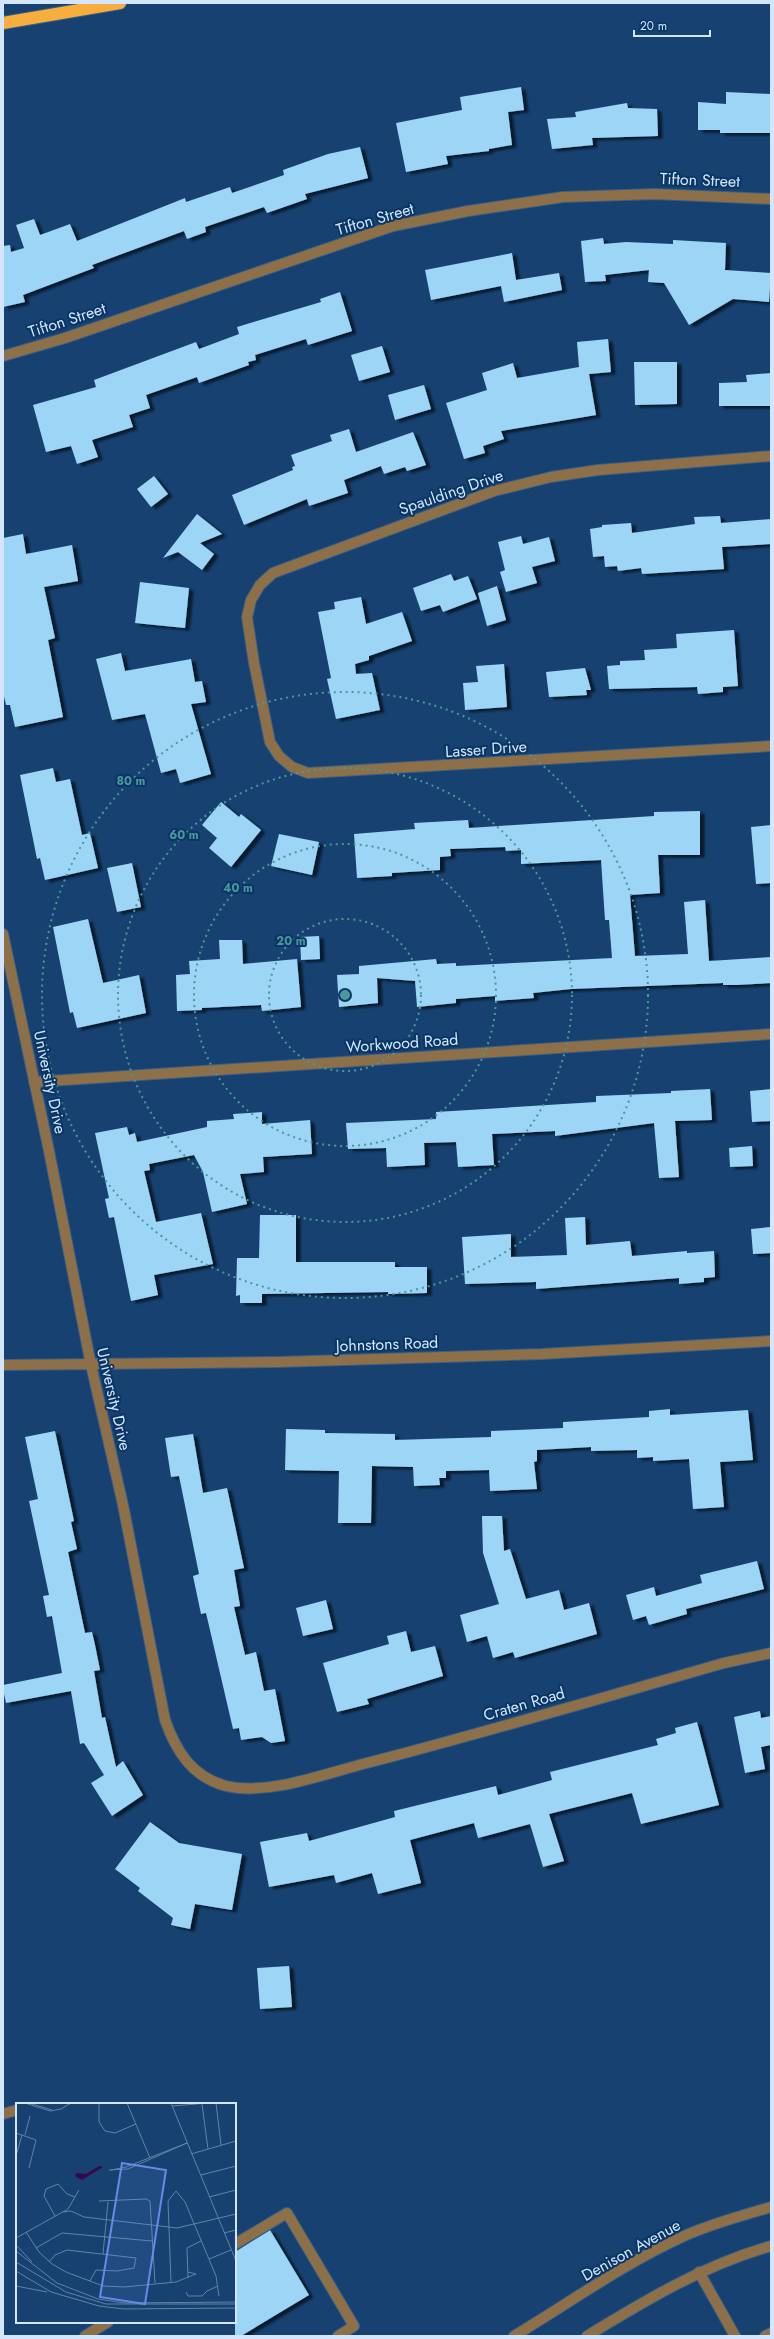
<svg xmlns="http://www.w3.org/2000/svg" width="774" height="2339" font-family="Jost,sans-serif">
<defs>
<filter id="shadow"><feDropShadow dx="4.5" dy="2.5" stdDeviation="1" flood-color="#0009"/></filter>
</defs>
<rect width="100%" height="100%" fill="#164170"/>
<path fill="#9cd5f6" filter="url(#shadow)" d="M 521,87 L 524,110 L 508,112 L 512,145 L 489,149 L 489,151 L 446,156 L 448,164 L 406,172 L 396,123 L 462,110 L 460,97 Z
M 726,92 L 771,94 L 771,133 L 720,133 L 720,130 L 698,130 L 698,102 L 726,104 Z
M 627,103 L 628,108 L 657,109 L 658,136 L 592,138 L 593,145 L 552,149 L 547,119 L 576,117 L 575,112 Z
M 360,147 L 368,178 L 305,194 L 307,199 L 267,213 L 264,207 L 205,227 L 206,232 L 187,239 L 184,231 L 92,265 L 94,268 L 23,295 L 25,302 L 3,307 L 3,246 L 10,245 L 11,252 L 24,248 L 16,225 L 34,219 L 40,235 L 70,224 L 77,241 L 185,198 L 186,202 L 230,187 L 232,193 L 284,175 L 283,170 L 328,154 Z
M 603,238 L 604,244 L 626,242 L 673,244 L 673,240 L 726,243 L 725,270 L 771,273 L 769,302 L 733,299 L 689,325 L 664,283 L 648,282 L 649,270 L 605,275 L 606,281 L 585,282 L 581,241 Z
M 512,253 L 516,280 L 559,273 L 562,290 L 504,302 L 501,286 L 431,300 L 425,270 Z
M 340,292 L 352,331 L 308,345 L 306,339 L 255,355 L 256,360 L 248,362 L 249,365 L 199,383 L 197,377 L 146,395 L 150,408 L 129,415 L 133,427 L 92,440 L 98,457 L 77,464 L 71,446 L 46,452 L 33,405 L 96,387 L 94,380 L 196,342 L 199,349 L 239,334 L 237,327 L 321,302 L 320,299 Z
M 608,339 L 611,372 L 589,374 L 596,415 L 501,431 L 504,439 L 483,446 L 485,453 L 464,459 L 446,403 L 487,390 L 482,373 L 513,363 L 517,378 L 579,367 L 577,342 Z
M 382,346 L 390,372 L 359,381 L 351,355 Z
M 634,362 L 677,362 L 677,404 L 635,405 Z
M 771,373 L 771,406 L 719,406 L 719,383 L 747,382 L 746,375 Z
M 424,385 L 431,409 L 395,420 L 388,395 Z
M 349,429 L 356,452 L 413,432 L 426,465 L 407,471 L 405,467 L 384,474 L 381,466 L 344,480 L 348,493 L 309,506 L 307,499 L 244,525 L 232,495 L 293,470 L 292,467 L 295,466 L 291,455 L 332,441 L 330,435 Z
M 154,476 L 168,494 L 151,507 L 137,489 Z
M 197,514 L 222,534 L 200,543 L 214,554 L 202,570 L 178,552 L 163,558 Z
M 720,516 L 721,523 L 771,519 L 771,544 L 722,547 L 724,569 L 642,574 L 641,568 L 618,571 L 617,566 L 605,567 L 604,556 L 593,557 L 590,529 L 602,527 L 602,525 L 631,523 L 632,533 L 695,524 L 694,517 Z
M 23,534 L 26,554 L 72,545 L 78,581 L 44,587 L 55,638 L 48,640 L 63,717 L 15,727 L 10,705 L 6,705 L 3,692 L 3,538 Z
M 521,536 L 523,544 L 549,537 L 555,561 L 532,567 L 537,583 L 506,592 L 500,572 L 505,570 L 498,542 Z
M 451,574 L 454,581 L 468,576 L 477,599 L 443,612 L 440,605 L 421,611 L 413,588 Z
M 140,582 L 189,588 L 185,628 L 135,623 Z
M 497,586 L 506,620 L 487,626 L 478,593 Z
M 361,597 L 366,624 L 402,612 L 412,641 L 369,656 L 369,660 L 355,664 L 356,674 L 372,673 L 380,710 L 336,719 L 327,679 L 331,678 L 318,612 L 335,609 L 334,602 Z
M 734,630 L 738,686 L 723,687 L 723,692 L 698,694 L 697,687 L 609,689 L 607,666 L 620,665 L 620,661 L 645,660 L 644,650 L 677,648 L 676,634 Z
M 121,653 L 125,671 L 191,659 L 195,682 L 202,681 L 206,702 L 191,704 L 211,774 L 180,783 L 176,769 L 161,773 L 145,714 L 112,720 L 96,659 Z
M 504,664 L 507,707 L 465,710 L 463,683 L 478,682 L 476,666 Z
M 585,668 L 591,690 L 586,690 L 587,695 L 549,697 L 546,672 Z
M 53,768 L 56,782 L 70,779 L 82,835 L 90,833 L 98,868 L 45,880 L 40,858 L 37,859 L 20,775 Z
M 221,802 L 239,817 L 241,814 L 261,830 L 231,867 L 209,848 L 217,838 L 202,825 Z
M 700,811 L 700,855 L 658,855 L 660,893 L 630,895 L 635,956 L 688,954 L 684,902 L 705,900 L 709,961 L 771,957 L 771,983 L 736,985 L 723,985 L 723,983 L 571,989 L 533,993 L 534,998 L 495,1001 L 495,996 L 456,999 L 456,1003 L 417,1007 L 415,981 L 377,978 L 378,1003 L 339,1007 L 337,975 L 359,974 L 359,966 L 436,959 L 437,964 L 456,963 L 456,966 L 612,958 L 609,920 L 605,920 L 601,860 L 521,864 L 521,850 L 506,851 L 505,847 L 450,849 L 451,856 L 440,857 L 440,870 L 392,873 L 392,876 L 357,878 L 354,834 L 415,829 L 414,823 L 468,820 L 469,828 L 654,816 L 654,812 Z
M 771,825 L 771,883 L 756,884 L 751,827 Z
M 279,834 L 319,842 L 312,875 L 271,866 Z
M 132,863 L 141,907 L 117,912 L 107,868 Z
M 88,919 L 103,983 L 139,975 L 146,1013 L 77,1028 L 73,1012 L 70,1013 L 53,927 Z
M 319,936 L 320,959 L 301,960 L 300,937 Z
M 219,940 L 242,940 L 243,964 L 297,959 L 301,1007 L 262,1011 L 261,1005 L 202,1008 L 202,1010 L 177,1011 L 176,975 L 190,974 L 189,961 L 220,959 Z
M 710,1089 L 712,1120 L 675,1121 L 679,1177 L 659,1178 L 654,1123 L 555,1136 L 555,1131 L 492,1134 L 494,1165 L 458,1167 L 456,1142 L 424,1143 L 425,1165 L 387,1167 L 386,1148 L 348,1149 L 346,1123 L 436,1119 L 436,1112 L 596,1102 L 596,1096 L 671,1093 L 671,1091 Z
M 771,1089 L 771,1121 L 752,1122 L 750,1091 Z
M 262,1112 L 262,1124 L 310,1120 L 312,1154 L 263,1157 L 264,1172 L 240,1174 L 247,1204 L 212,1212 L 203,1172 L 194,1155 L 149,1164 L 150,1170 L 144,1171 L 156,1222 L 201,1213 L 213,1264 L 154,1275 L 158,1295 L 131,1301 L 114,1217 L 109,1218 L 105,1199 L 109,1198 L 95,1133 L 127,1127 L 129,1135 L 135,1133 L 137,1142 L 207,1127 L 207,1121 L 234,1119 L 233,1114 Z
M 752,1146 L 753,1166 L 730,1167 L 729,1148 Z
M 260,1215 L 296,1215 L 296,1262 L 395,1262 L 395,1267 L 427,1267 L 427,1293 L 388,1294 L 388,1292 L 262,1294 L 262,1303 L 240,1303 L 240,1295 L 236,1296 L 237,1258 L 259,1258 Z
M 585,1217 L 586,1245 L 630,1241 L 632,1256 L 687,1251 L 687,1253 L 714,1251 L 715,1277 L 704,1278 L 704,1282 L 679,1284 L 679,1278 L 536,1289 L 536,1282 L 465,1284 L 462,1237 L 511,1234 L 511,1257 L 567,1255 L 565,1218 Z
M 770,1227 L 771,1253 L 753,1254 L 751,1229 Z
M 670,1409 L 670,1415 L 748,1410 L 753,1460 L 720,1462 L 724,1507 L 693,1509 L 689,1459 L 653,1461 L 653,1457 L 637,1458 L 637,1450 L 591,1451 L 591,1447 L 537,1450 L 537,1461 L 534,1462 L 537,1489 L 490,1491 L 489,1470 L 446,1471 L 446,1478 L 439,1478 L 440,1485 L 414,1486 L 413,1467 L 372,1466 L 371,1523 L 338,1523 L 339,1471 L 285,1470 L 286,1429 L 325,1430 L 325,1433 L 395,1434 L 395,1440 L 491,1437 L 491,1431 L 563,1428 L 563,1422 L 649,1417 L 649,1411 Z
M 55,1431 L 74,1521 L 71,1522 L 77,1549 L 68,1552 L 85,1633 L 92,1632 L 95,1645 L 100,1670 L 94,1671 L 102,1718 L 105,1717 L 116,1767 L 123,1761 L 143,1795 L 112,1816 L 91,1783 L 104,1775 L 84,1743 L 80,1744 L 71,1691 L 6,1703 L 3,1689 L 3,1685 L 62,1673 L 52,1616 L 47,1617 L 43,1596 L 49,1595 L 29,1501 L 38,1499 L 25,1437 Z
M 193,1434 L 203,1493 L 227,1488 L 244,1568 L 234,1570 L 240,1606 L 234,1607 L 245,1655 L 256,1652 L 264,1691 L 275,1689 L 285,1741 L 271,1743 L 262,1737 L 241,1740 L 239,1728 L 233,1729 L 206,1613 L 201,1614 L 193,1576 L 199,1574 L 179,1476 L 171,1477 L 165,1438 Z
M 482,1516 L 502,1516 L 504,1551 L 510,1549 L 526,1599 L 559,1590 L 564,1610 L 589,1603 L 597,1634 L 515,1658 L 513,1652 L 493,1658 L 487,1636 L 467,1642 L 460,1615 L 499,1604 L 483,1553 Z
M 757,1561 L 764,1589 L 686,1609 L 687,1614 L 649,1625 L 646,1616 L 633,1620 L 626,1595 L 654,1587 L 656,1596 L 702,1583 L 700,1575 Z
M 326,1600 L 333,1629 L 303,1636 L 296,1608 Z
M 406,1631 L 411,1652 L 435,1646 L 443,1676 L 367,1699 L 369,1704 L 337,1712 L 323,1663 L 389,1644 L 387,1636 Z
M 760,1711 L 761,1718 L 771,1716 L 771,1745 L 761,1747 L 765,1769 L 745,1773 L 734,1717 Z
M 697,1722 L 719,1805 L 641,1824 L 632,1793 L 549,1814 L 564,1861 L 543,1867 L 530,1824 L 478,1838 L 474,1823 L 410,1840 L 421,1883 L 378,1894 L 372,1873 L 336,1883 L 334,1875 L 269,1887 L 260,1842 L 307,1833 L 309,1841 L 395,1817 L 394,1811 L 496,1786 L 498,1795 L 552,1780 L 550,1772 L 658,1745 L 656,1739 L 676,1733 L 675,1728 Z
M 150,1822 L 179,1843 L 242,1854 L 232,1910 L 195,1904 L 190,1929 L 171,1925 L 173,1918 L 138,1891 L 140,1888 L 115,1869 Z
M 289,1966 L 292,2007 L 260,2009 L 257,1968 Z
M 270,2230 L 309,2295 L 241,2336 L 235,2336 L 235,2252 Z"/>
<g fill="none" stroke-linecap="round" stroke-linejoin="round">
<defs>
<path id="minor" d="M 3,356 L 65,338 L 393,226 L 468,211 L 563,197 L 655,194 L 771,199
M 771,456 L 598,470 L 551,477 L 494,491 L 273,573 L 260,585 L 251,600 L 247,617 L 254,663 L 270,742 L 279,756 L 292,767 L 308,773 L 771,746
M 3,934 L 49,1151 L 91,1365 L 123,1505 L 165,1720 C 176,1751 192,1777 226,1786 C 269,1796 326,1773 367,1763 C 487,1732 605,1697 724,1663 L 771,1653
M 34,1082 L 771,1034
M 3,1365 L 278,1362 L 542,1354 L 771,1341
M 3,2114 L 17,2110
M 235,2244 L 287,2213 L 354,2326 L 338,2336
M 699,2272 L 735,2336
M 85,2336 L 108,2322
M 514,2336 C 569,2303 623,2264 682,2237 C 710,2224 741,2216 771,2207
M 587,2336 C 646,2300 704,2265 771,2246
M 765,2336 L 771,2333"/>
<path id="highway" d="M 3,23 L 120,3"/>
</defs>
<use href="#minor" stroke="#385f89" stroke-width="12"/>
<use href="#highway" stroke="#385f89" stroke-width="14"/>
<use href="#minor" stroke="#8e7048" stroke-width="10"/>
<use href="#highway" stroke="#f7ae3d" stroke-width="12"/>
</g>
<g fill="none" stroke="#4a9899" stroke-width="2" stroke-dasharray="2 4">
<circle cx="345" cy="995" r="76"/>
<circle cx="345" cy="995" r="151"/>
<circle cx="345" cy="995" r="227"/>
<circle cx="345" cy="995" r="303"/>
</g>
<g text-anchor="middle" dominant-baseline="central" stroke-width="4" stroke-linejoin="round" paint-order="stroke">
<g font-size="16" fill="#d3e6fd" stroke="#093664">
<text transform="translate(700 180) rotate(2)">Tifton Street</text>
<text transform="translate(375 219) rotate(-16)">Tifton Street</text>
<text transform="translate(67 320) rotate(-18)">Tifton Street</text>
<text transform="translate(451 492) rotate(-19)">Spaulding Drive</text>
<text transform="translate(486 749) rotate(-4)">Lasser Drive</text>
<text transform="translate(402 1043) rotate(-4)">Workwood Road</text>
<text transform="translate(50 1082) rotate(78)">University Drive</text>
<text transform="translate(387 1344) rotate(-2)">Johnstons Road</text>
<text transform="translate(114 1399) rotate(77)">University Drive</text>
<text transform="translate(524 1704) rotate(-16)">Craten Road</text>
<text transform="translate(631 2250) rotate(-29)">Denison Avenue</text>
</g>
</g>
<g transform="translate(16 2103)">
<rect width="220" height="220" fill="#164170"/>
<path d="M 83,63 L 87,64 L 66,77 L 59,73 L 60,70 L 70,71 Z" fill="#39074c"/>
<path fill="none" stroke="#6283a8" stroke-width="1" d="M 9,0 L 34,8 L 45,6 L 55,0M 13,0 L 36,7M 83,0 L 83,19 L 89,28 L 99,30 L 120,21M 111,0 L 134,55M 155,0 L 220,158M 200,0 L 205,42M 186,1 L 192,46M 156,3 L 193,0M 0,30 L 20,37 L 13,65M 9,32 L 14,13M 175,51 L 220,38M 0,53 L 6,32M 93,67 L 112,66 L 171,40M 95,67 L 110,64 L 171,40M 185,72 L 220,63M 193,94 L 220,87M 83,98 L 130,96 L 134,98 L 139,180M 47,109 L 55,108 L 68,114 L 161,125 L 220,111M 39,113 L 28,93 L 30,86 L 42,81 L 51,91 L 59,94M 10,129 L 23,149 L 36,161 L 50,169 L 87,183 L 108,184 L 160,179 L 180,171 L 172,169M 208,130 L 220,127M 0,135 L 52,106 L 63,87M 0,142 L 16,159M 20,145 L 46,130 L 136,138M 0,148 L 41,180 L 82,196 L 109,200 L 220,199M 87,151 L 92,99M 193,156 L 215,147M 0,159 L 50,189 L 90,201 L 220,201M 33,159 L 39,152 L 51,147 L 120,155 L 118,165 L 101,168 L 80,167 L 74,178M 0,168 L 35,189 L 83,203 L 108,206 L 220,205M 172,175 L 171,145 L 185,138M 155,179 L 152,98 L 160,88 L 169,99 L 200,173 L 203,193M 0,183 L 31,189M 170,189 L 172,193 L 186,193 L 191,188 L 202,183"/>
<path fill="#668be7" fill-opacity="0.15" stroke="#668be7" stroke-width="2" d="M 106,60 L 150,67 L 129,201 L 84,194 Z"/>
<rect width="220" height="220" fill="none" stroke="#d3e6fd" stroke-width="2"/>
</g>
<circle cx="345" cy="995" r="6" fill="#4a9899" stroke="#093664" stroke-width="2"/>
<g font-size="12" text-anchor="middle" font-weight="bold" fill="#4a9899" stroke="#093664" stroke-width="4" stroke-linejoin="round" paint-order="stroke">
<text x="131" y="785">80 m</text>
<text x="184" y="839">60 m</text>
<text x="238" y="892">40 m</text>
<text x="291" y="945">20 m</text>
</g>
<rect width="774" height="2339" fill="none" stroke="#d3e6fd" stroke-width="8"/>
<path d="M634 30v6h76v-6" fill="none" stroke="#d3e6fd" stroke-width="2"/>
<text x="640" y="30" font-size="12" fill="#d3e6fd" stroke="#093664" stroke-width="3" paint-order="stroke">20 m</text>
</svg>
